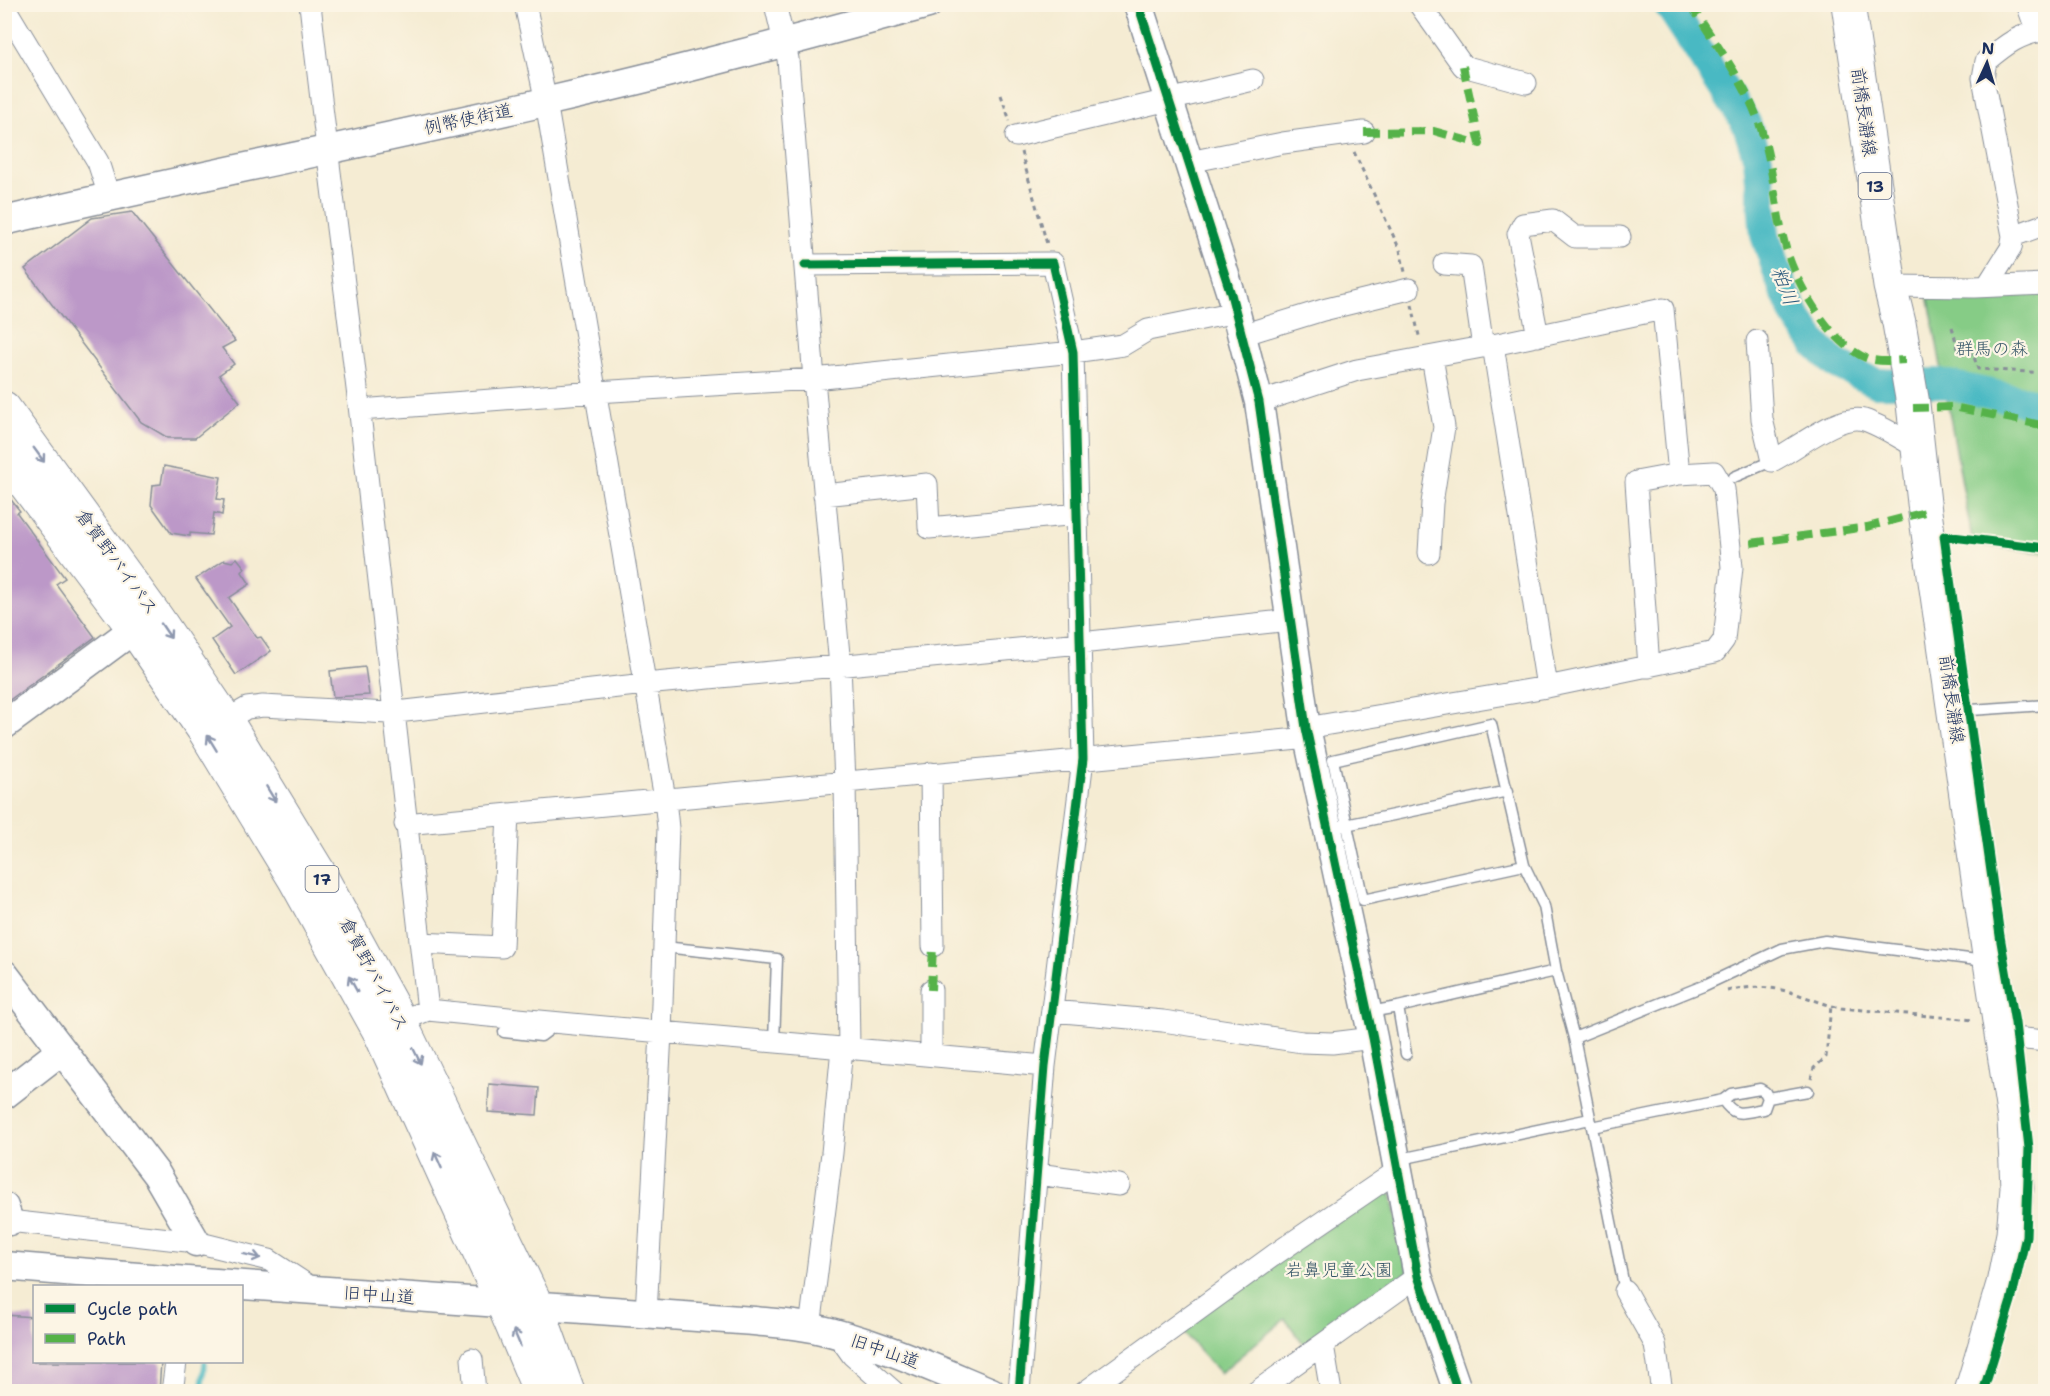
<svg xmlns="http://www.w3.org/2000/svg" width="2050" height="1396" font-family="'Shantell Sans','Klee One',sans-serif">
<rect width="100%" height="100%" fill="#fcf5e5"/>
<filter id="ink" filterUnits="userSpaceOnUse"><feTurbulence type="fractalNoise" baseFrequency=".0167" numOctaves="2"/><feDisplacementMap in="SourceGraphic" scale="12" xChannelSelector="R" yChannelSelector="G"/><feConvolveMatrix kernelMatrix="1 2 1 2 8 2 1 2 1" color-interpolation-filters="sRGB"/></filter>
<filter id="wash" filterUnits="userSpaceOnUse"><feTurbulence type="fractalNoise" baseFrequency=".008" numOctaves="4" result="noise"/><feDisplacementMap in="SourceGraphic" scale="24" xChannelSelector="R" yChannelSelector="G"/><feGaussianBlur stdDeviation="1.35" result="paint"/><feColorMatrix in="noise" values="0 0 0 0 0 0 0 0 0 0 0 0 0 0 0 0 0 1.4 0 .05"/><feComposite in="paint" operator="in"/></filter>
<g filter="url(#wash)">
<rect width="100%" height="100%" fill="#f5ecd3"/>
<path fill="#86cc86" stroke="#507e72" stroke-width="1.5" d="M 2045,293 L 2045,553 L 1973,544 L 1928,294 Z
M 1390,1185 L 1409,1272 L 1306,1347 L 1285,1319 L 1220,1373 L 1180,1329 Z"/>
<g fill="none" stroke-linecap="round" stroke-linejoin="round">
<path stroke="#4ab9c3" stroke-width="5" d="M 201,1392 L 205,1362"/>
<path stroke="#4ab9c3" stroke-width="30" d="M 1668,4 L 1746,123 L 1758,159 L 1765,235 L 1783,288 L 1796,316 L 1816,345 L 1835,363 L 1876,383 L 1939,383 L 2046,406"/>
</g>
<g id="blocks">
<path fill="#bc98c8" d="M 132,212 L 235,341 L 222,348 L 234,364 L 219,375 L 240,402 L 195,438 L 168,438 L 141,422 L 25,269 L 92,218 Z
M 164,466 L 221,477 L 217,499 L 224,500 L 222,515 L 214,513 L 211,535 L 190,533 L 190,536 L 171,533 L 151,505 L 153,485 L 161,484 Z
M 4,491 L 20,511 L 17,513 L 65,578 L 56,584 L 95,637 L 4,704 Z
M 237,558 L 245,568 L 242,572 L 250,584 L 229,598 L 257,638 L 261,637 L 271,651 L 236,675 L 212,640 L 230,627 L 196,579 L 224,560 L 232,562 Z
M 365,667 L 369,695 L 333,697 L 330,671 Z
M 489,1084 L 539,1088 L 537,1115 L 488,1112 Z
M 4,1315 L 34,1317 L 34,1362 L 161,1362 L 159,1392 L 6,1392 L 8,1360 L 4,1359 Z"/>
</g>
</g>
<g filter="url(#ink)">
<use href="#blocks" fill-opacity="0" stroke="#888e98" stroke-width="1.5"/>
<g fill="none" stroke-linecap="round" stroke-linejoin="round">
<defs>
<path id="lane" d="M 1734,477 L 1772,461
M 1956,711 L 2046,705
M 1341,826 L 1508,791
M 1524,865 L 1363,900 L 1333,760 L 1491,724 L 1524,865 L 1544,906 L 1556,971 L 1574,1038 L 1625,1291
M 664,947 L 777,959 L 774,1042
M 1369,1012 L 1398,1007
M 504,1032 L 541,1036 L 557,1024
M 1574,1038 L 1703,986 L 1782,949 L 1825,941 L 1985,961
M 1406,1054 L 1398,1007 L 1556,971
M 1768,1098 L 1808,1091
M 1592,1127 L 1723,1100 L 1731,1094 L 1760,1089 L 1765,1092 L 1768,1098 L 1764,1109 C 1744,1112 1735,1119 1723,1100
M 1396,1160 L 1590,1119"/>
<path id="street" d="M 310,4 C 325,141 344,277 360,414 C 384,612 404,811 428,1010 L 400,1021
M 525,4 L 546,102 L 665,799 L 668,828 L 661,1033 L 646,1314
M 775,4 L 788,59 L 814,379 L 840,666 L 845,782 L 849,1047
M 1419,4 L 1463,66 L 1526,83
M 2027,4 L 2037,32
M 4,6 L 98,162 L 109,196
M 1016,136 L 1253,80
M 1189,162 L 1283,143 L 1364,132
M 2013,236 L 2046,224
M 1444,264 L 1471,266 L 1483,347
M 805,265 L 1053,263 L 1073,352 L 1083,759 L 1045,1066 L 1019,1392
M 1890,286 L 1974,287 L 2046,284
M 1987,286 L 2011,248 L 2013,236 L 1983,78 L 1986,61 C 2004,46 2021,32 2046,31
M 1242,335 L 1323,310 L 1409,289
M 1538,336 L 1518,234 L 1523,224 L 1553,220 L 1575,237 L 1620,237
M 1757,341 L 1762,419 L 1772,461 C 1795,450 1838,413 1864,420 C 1883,426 1901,439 1918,448
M 1493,345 L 1547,687
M 1259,402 L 1357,370 L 1493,345 L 1663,309 L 1679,474 L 1714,472 L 1724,489 L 1732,567 L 1724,640 L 1715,652 L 1547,687 L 1306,728
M 360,410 L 596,392 L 814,379 L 1073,352 L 1123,345 L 1148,330 L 1236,312
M 824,495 L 927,484 L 929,528 L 1078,514
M 1429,553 L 1432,503 L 1444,427 L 1432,357
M 1649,667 L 1636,482 L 1679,474
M 226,720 L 247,708 L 263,706 L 388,713 L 645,684 L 1081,643 L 1290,620
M 931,773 L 933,946
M 405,824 L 1309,738
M 420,943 L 502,947 L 508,814
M 428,1010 C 634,1031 840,1047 1045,1066
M 1052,1011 L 1163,1021 L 1302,1042 L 1332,1043 L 1373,1038
M 2003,1037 L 2046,1041
M 931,1055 L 931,990
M 1037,1174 L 1119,1185
M 9,1221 L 196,1242 L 269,1260 L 315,1290
M 1625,1291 L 1655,1344 L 1662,1392
M 810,1328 L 832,1153 L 842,1048
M 837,1334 L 852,1355 L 894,1392
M 1323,1345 L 1331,1392
M 472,1359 L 475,1392
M 172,1392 L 176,1362
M 1085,1392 L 1274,1255 L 1397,1171
M 1256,1392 L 1418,1276"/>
<path id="secondary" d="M 1138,4 L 1231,294 L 1259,402 L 1306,728 L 1373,1038 L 1418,1276 L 1458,1392
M 4,221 C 185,178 368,143 549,101 C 676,72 802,38 928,4
M 4,725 L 134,629
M 4,974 L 157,1175 L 196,1242
M 4,1095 L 62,1050
M 4,1207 L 9,1221
M 4,1266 L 187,1281 L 754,1321 C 773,1323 794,1324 813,1328 C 874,1341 933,1368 991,1392"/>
<path id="primary" d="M 1848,4 L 1890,286 L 1899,323 L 1913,404 L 1925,512 L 1990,962 L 2014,1119 L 2017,1188 L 2013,1234 L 2003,1284 L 1971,1392"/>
<path id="highway" d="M 4,408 L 157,618 L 226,720 L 317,869 L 400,1021 L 537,1306 L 568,1392
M 4,456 L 134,629 L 205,732 L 295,880 L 379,1031 L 503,1304 L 540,1392"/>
</defs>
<use href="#lane" stroke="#888e98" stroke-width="13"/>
<use href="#street" stroke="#888e98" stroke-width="23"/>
<use href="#secondary" stroke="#888e98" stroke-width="31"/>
<use href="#primary" stroke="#888e98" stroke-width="35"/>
<use href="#highway" stroke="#888e98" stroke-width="35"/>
<path stroke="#888e98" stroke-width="3" stroke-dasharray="4.5 4.5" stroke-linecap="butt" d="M 1001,95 L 1010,121
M 1021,152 L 1047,244
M 1354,152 L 1400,250 L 1405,272
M 1412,305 L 1420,340
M 1952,327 L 1959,353 L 1973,354 L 1978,369 L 2046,373
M 1727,991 C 1741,988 1754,986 1769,988 C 1794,990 1816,1003 1841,1008 L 1974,1020
M 1811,1079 L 1814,1068 L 1826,1057 L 1831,1006"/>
<use href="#lane" stroke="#fff" stroke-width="10"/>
<use href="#street" stroke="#fff" stroke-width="21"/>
<use href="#secondary" stroke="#fff" stroke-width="28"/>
<use href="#primary" stroke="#fff" stroke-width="33"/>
<use href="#highway" stroke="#fff" stroke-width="33"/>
<path stroke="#55b248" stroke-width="8" stroke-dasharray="15 8" stroke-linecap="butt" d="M 1690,4 C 1715,43 1744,80 1759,123 C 1774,164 1774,207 1786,248 C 1796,284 1832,347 1869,359 C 1881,362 1893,361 1905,360
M 1364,132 L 1434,131 L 1480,144 L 1463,66
M 1913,408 L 1953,407 L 2046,426
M 1751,543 L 1867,527 L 1925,512
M 931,990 L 933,946"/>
<defs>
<path id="cycleway" d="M 1138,4 L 1231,294 L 1259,402 L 1306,728 L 1373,1038 L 1418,1276 L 1458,1392
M 805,265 L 1053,263 L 1073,352 L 1083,759 L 1045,1066 L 1019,1392
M 1983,1392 L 2011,1301 L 2026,1236 L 2029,1148 L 2015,1023 L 2000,936 L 1944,536 L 2046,548"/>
</defs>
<use href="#cycleway" stroke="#fcf5e5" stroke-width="13"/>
<use href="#cycleway" stroke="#00873e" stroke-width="9"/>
</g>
<defs><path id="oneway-shaft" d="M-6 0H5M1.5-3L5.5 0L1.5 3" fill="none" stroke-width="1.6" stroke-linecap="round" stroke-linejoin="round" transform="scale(1.5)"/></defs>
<g stroke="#8d97ae">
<use href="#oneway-shaft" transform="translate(39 455) rotate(54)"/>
<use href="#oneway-shaft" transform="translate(166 631) rotate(56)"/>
<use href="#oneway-shaft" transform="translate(212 743) rotate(-121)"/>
<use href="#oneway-shaft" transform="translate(271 794) rotate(59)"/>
<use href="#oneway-shaft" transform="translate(353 984) rotate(-119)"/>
<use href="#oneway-shaft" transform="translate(417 1056) rotate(64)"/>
<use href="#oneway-shaft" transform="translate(438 1160) rotate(-114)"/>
<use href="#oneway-shaft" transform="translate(252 1256) rotate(14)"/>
<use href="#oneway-shaft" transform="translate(517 1338) rotate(-113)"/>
</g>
</g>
<g text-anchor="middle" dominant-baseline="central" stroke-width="4.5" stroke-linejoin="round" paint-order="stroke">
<g fill="#fcf5e5" stroke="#5e6a86" stroke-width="1.5">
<rect x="1858.5" y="173" width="33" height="26" rx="4.5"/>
<rect x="305.5" y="866" width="33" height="26" rx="4.5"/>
</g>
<g font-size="16" font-weight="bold" fill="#1b2f5e">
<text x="1875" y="186">13</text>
<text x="322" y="879">17</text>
</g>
<g font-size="18" fill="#1b2f5e" stroke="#fcf5e5">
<text transform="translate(1864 112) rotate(82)">前橋長瀞線</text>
<text transform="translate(468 119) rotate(-12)">例幣使街道</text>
<text transform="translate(117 562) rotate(54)">倉賀野バイパス</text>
<text transform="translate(1952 699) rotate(82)">前橋長瀞線</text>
<text transform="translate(374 974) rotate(62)">倉賀野バイパス</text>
<text transform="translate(379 1295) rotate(4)">旧中山道</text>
<text transform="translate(885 1351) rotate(19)">旧中山道</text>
</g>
<g font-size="18" fill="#365668" stroke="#fcf5e5">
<text x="1992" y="349">群馬の森</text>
<text x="1339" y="1270">岩鼻児童公園</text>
</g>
<g font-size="20" font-style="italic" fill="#29587c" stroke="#fcf5e5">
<text transform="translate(1785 286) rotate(69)">粕川</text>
</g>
</g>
<rect width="2050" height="1396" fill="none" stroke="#fcf5e5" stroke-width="24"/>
<rect x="33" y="1285" width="210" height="78" fill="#fcf5e5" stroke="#a2a6af" stroke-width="1.5"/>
<rect x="45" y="1304" width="30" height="9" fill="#00873e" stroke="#a2a6af" stroke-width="1.5"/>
<text x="87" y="1315" font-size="18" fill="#1b2f5e">Cycle path</text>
<rect x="45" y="1334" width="30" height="9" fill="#55b248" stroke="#a2a6af" stroke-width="1.5"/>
<text x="87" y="1345" font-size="18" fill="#1b2f5e">Path</text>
<g transform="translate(1987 63) rotate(4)" stroke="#fcf5e5" stroke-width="4.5" paint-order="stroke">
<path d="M0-4.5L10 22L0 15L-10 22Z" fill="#1b2f5e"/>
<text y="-9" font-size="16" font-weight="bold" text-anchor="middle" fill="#1b2f5e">N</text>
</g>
</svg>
